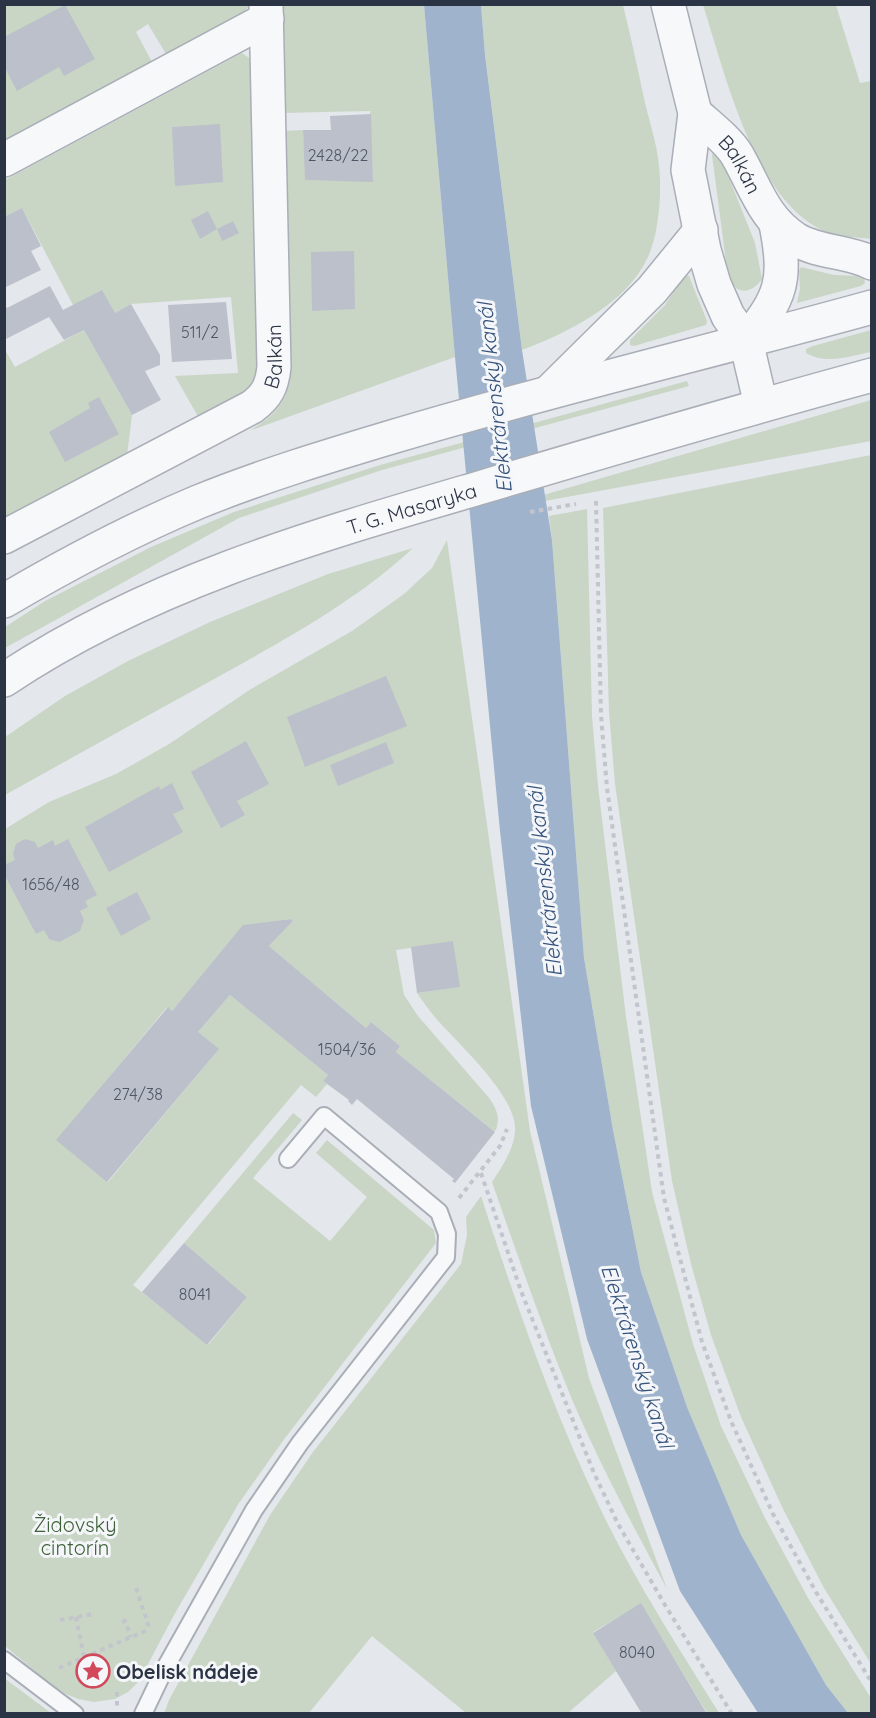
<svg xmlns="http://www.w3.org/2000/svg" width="876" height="1718" font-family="Quicksand,sans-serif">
<rect width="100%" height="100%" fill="#e4e7ec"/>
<path fill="#c9d6c5" d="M 5,5 L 250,5 L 240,17 L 166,54 L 148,24 L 136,32 L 152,62 L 5,142 Z
M 280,5 L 424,5 L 455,357 L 249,431 C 267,420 280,411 287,391 L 283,131 L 303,130 L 306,180 L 373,181 L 370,111 L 282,113 Z
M 481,5 L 623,5 C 630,34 637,64 643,94 C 648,118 657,142 659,166 C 662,192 659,233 648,257 C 627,304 567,333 522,350 L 485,55 Z
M 703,5 L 836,5 L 860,83 L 871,81 L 871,239 C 855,237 837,237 822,230 C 753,197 725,73 703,5 Z
M 242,53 L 255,62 L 264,374 L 253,391 L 200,420 L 175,376 L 238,373 L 231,297 L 131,304 L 115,313 L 73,305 L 22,208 L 5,217 L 5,180 Z
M 714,151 L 719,153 L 755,243 L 762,279 C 754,291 739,297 731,281 C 729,275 728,268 726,262 L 712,155 Z
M 801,267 L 834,275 L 861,276 L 864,278 L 865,283 L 861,286 L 797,303 L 800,289 L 799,271 Z
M 685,275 L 689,276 L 707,321 L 706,325 L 634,346 L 630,345 L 630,340 L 665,305 Z
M 84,330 L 132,415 L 127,456 L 4,522 L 4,348 L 15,367 Z
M 871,330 L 871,352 C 850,356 826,365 806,353 L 806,349 L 813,346 Z
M 687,381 L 689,386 L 382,470 L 239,518 L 5,648 L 5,627 L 45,601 L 151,547 L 234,512 L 380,465 Z
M 871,400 L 871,441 L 485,512 Z
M 871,455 L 872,455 L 871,1664 L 824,1588 L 783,1509 L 741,1417 L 711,1335 L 691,1264 L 672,1181 L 615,784 L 609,712 L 603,508 Z
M 587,509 L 592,716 L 598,786 L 626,1017 L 652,1192 L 693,1344 L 721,1426 L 765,1518 L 808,1598 L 871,1698 L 871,1713 L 848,1713 L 826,1685 L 741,1535 L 687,1407 L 641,1272 L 613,1130 L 584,958 L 552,540 L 549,516 Z
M 447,540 L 530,1131 L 589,1378 L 667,1589 C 633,1526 599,1463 571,1397 C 542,1326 517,1254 492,1182 C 502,1167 516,1146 515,1127 C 514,1095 461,1046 440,1023 C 431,1013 424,1003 417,993 L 459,987 L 453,942 L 396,950 L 404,995 L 418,1016 L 490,1099 C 497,1110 500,1117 496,1130 L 494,1131 L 396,1052 L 400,1046 L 371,1022 L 366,1028 L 269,946 L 293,921 L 291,919 L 243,926 L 172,1011 L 167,1007 L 57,1140 L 108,1182 L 218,1050 L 198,1032 L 230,995 L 328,1075 L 323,1081 L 327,1084 L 316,1097 L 301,1085 L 133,1285 L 208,1345 L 247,1297 L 184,1243 L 293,1113 L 302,1120 L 253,1178 L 330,1241 L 367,1197 L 316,1153 L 327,1140 L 434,1230 L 436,1243 L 285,1438 L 239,1503 L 174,1615 L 139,1681 L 128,1692 L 115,1699 L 94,1702 L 78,1699 L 66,1694 L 47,1681 L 5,1646 L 5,829 L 49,802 L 116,774 L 169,744 L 251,689 L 352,631 L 404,594 L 432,568 Z
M 413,548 C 355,602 284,640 216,678 C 145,717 75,756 5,795 L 5,737 L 65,696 L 128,661 L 210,622 L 328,574 Z
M 481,1196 C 515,1301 551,1406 599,1506 C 633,1578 677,1645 719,1713 L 707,1713 L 641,1604 L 593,1632 L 616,1671 L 568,1713 L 466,1713 L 372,1636 L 309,1713 L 164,1714 L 169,1700 L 270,1515 L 313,1452 L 461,1264 L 467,1235 L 466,1217 Z
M 4,1678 L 51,1713 L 5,1713 Z"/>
<path fill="#9fb4cc" d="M 424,5 L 481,5 L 485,55 L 522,350 L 552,540 L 584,958 L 613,1130 L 641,1272 L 687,1407 L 741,1535 L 826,1685 L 848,1713 L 758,1713 L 680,1591 L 587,1339 L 531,1106 L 500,831 L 455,357 Z"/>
<path fill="#bbc0ca" d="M 65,5 L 95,59 L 64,76 L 59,67 L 17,91 L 4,66 L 4,37 Z
M 371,114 L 373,182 L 305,180 L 303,130 L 331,130 L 330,116 Z
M 220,124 L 223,182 L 175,186 L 172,127 Z
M 22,208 L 41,246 L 31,251 L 41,270 L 4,288 L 4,217 Z
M 208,211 L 217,229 L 200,239 L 191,220 Z
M 233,221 L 239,233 L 222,241 L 217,229 Z
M 354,251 L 355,309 L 312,311 L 311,252 Z
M 50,286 L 63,310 L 102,290 L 115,313 L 131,304 L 160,355 L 160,365 L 145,371 L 161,400 L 132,415 L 84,330 L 64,340 L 49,317 L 4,340 L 4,304 L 7,308 Z
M 226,302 L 232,359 L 172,362 L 168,305 Z
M 99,397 L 119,434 L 65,462 L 49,432 L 90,408 L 88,403 Z
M 386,676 L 407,726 L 305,767 L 287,717 Z
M 246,741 L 269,784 L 237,801 L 245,815 L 221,828 L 191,772 Z
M 386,742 L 394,763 L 338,786 L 330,765 Z
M 172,783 L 184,809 L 173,814 L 183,832 L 109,872 L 85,827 L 159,786 L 160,790 Z
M 25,839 L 35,842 L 38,848 L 53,840 L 55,846 L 68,839 L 97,895 L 85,901 L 88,907 L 80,911 L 84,920 L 80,931 L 59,942 L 49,939 L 44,930 L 36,934 L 4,874 L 4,865 L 15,860 L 13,854 L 16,844 Z
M 137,892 L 151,919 L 121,936 L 106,908 Z
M 291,919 L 293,921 L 269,946 L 366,1028 L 371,1022 L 400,1046 L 396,1052 L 495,1132 L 455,1183 L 452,1181 L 454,1179 L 357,1099 L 352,1105 L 348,1101 L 349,1100 L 323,1081 L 328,1075 L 230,995 L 198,1032 L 219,1049 L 107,1182 L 56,1140 L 168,1007 L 172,1011 L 243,925 Z
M 453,941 L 460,987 L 417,993 L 411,947 Z
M 184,1243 L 247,1297 L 207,1345 L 142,1292 Z
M 641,1603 L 707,1714 L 642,1714 L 593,1633 Z"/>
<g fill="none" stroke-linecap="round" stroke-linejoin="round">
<defs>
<path id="service" d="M 4,1660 L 75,1714
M 143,1714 L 164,1670 L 254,1510 L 300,1443 L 446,1257 L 447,1234 L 439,1212 L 324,1116 L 288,1159"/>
<g id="minor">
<path d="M 668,4 L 695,113 L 688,170 L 704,250 L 714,284 L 728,316 L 746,341 L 761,405"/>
<path id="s1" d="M 695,113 C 708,125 729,141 737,155 C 756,188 763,218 797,240 C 820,253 849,251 872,263"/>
<path d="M 4,160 L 267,19"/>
<path d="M 746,341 C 782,296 787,281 776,224"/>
<path d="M 549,392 L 652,290 L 701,230"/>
<path id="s2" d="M 4,537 L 252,407 C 267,396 272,386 274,367 L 266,4"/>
</g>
<g id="tertiary">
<path d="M 4,601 C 67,564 131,530 198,502 C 262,476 328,456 395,436 C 552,389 713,351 872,307"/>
<path id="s3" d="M 4,680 C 149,583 315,536 479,488 C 610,449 740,411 872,375"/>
</g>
</defs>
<use href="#service" stroke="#a9aeb7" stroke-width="20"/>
<use href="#minor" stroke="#a9aeb7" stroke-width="36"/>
<use href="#tertiary" stroke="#a9aeb7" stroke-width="36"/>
<path stroke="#c2c5cb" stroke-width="4" stroke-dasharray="4.5 4.5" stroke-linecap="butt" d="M 596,501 L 601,715 L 607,788 L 664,1198 L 702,1342 L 731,1421 L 773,1514 L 816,1592 L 872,1683
M 530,512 L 576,504
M 481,1173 L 521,1291 L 594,1473 L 618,1524 L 665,1605 L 732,1714
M 459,1198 L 500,1146 L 507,1129
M 136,1588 L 150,1630
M 76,1617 L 84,1657
M 60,1620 L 94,1614
M 122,1622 L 125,1621 L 131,1637
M 59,1668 L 150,1629
M 117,1692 L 117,1707"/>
<use href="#service" stroke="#f7f8fa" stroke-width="16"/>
<use href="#minor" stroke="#f7f8fa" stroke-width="33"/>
<use href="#tertiary" stroke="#f7f8fa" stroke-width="33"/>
</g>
<defs>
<symbol id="sight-ring" viewBox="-11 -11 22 22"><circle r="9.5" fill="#f4f6f9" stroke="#d1495b" stroke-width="1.5"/><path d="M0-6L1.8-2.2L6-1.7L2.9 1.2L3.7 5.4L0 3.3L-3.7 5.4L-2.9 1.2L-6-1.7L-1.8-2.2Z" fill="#d1495b"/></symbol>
</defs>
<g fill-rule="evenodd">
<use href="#sight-ring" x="74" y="1652" width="38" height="38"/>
</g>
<g text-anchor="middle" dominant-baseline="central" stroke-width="6" stroke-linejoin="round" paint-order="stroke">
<g font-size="16" fill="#4f5766">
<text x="338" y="155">2428/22</text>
<text x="200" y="332">511/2</text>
<text x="51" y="884">1656/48</text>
<text x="347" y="1049">1504/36</text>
<text x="138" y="1094">274/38</text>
<text x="195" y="1294">8041</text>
<text x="637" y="1652">8040</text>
</g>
<g font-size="20" fill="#2b3445" stroke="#f4f6f9">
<text stroke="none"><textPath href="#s1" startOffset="69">Balkán</textPath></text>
<text stroke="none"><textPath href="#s2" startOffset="338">Balkán</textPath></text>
<text stroke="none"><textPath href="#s3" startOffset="444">T. G. Masaryka</textPath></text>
</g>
<g font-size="20" fill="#3f6138" stroke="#f4f6f9">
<text x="75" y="1524">Židovský<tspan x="75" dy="23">cintorín</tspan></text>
</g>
<g font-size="20" font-weight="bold" fill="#2b3445" stroke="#f4f6f9" text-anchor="start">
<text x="116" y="1671">Obelisk nádeje</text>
</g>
<g font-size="21" font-style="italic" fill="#34527a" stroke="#f4f6f9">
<text transform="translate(494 398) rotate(-96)">Elektrárenský kanál</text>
<text transform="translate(544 882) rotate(-96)">Elektrárenský kanál</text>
<text transform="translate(638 1356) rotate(72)">Elektrárenský kanál</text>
</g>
</g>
<rect width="876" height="1718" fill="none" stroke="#2b3445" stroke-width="12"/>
</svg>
